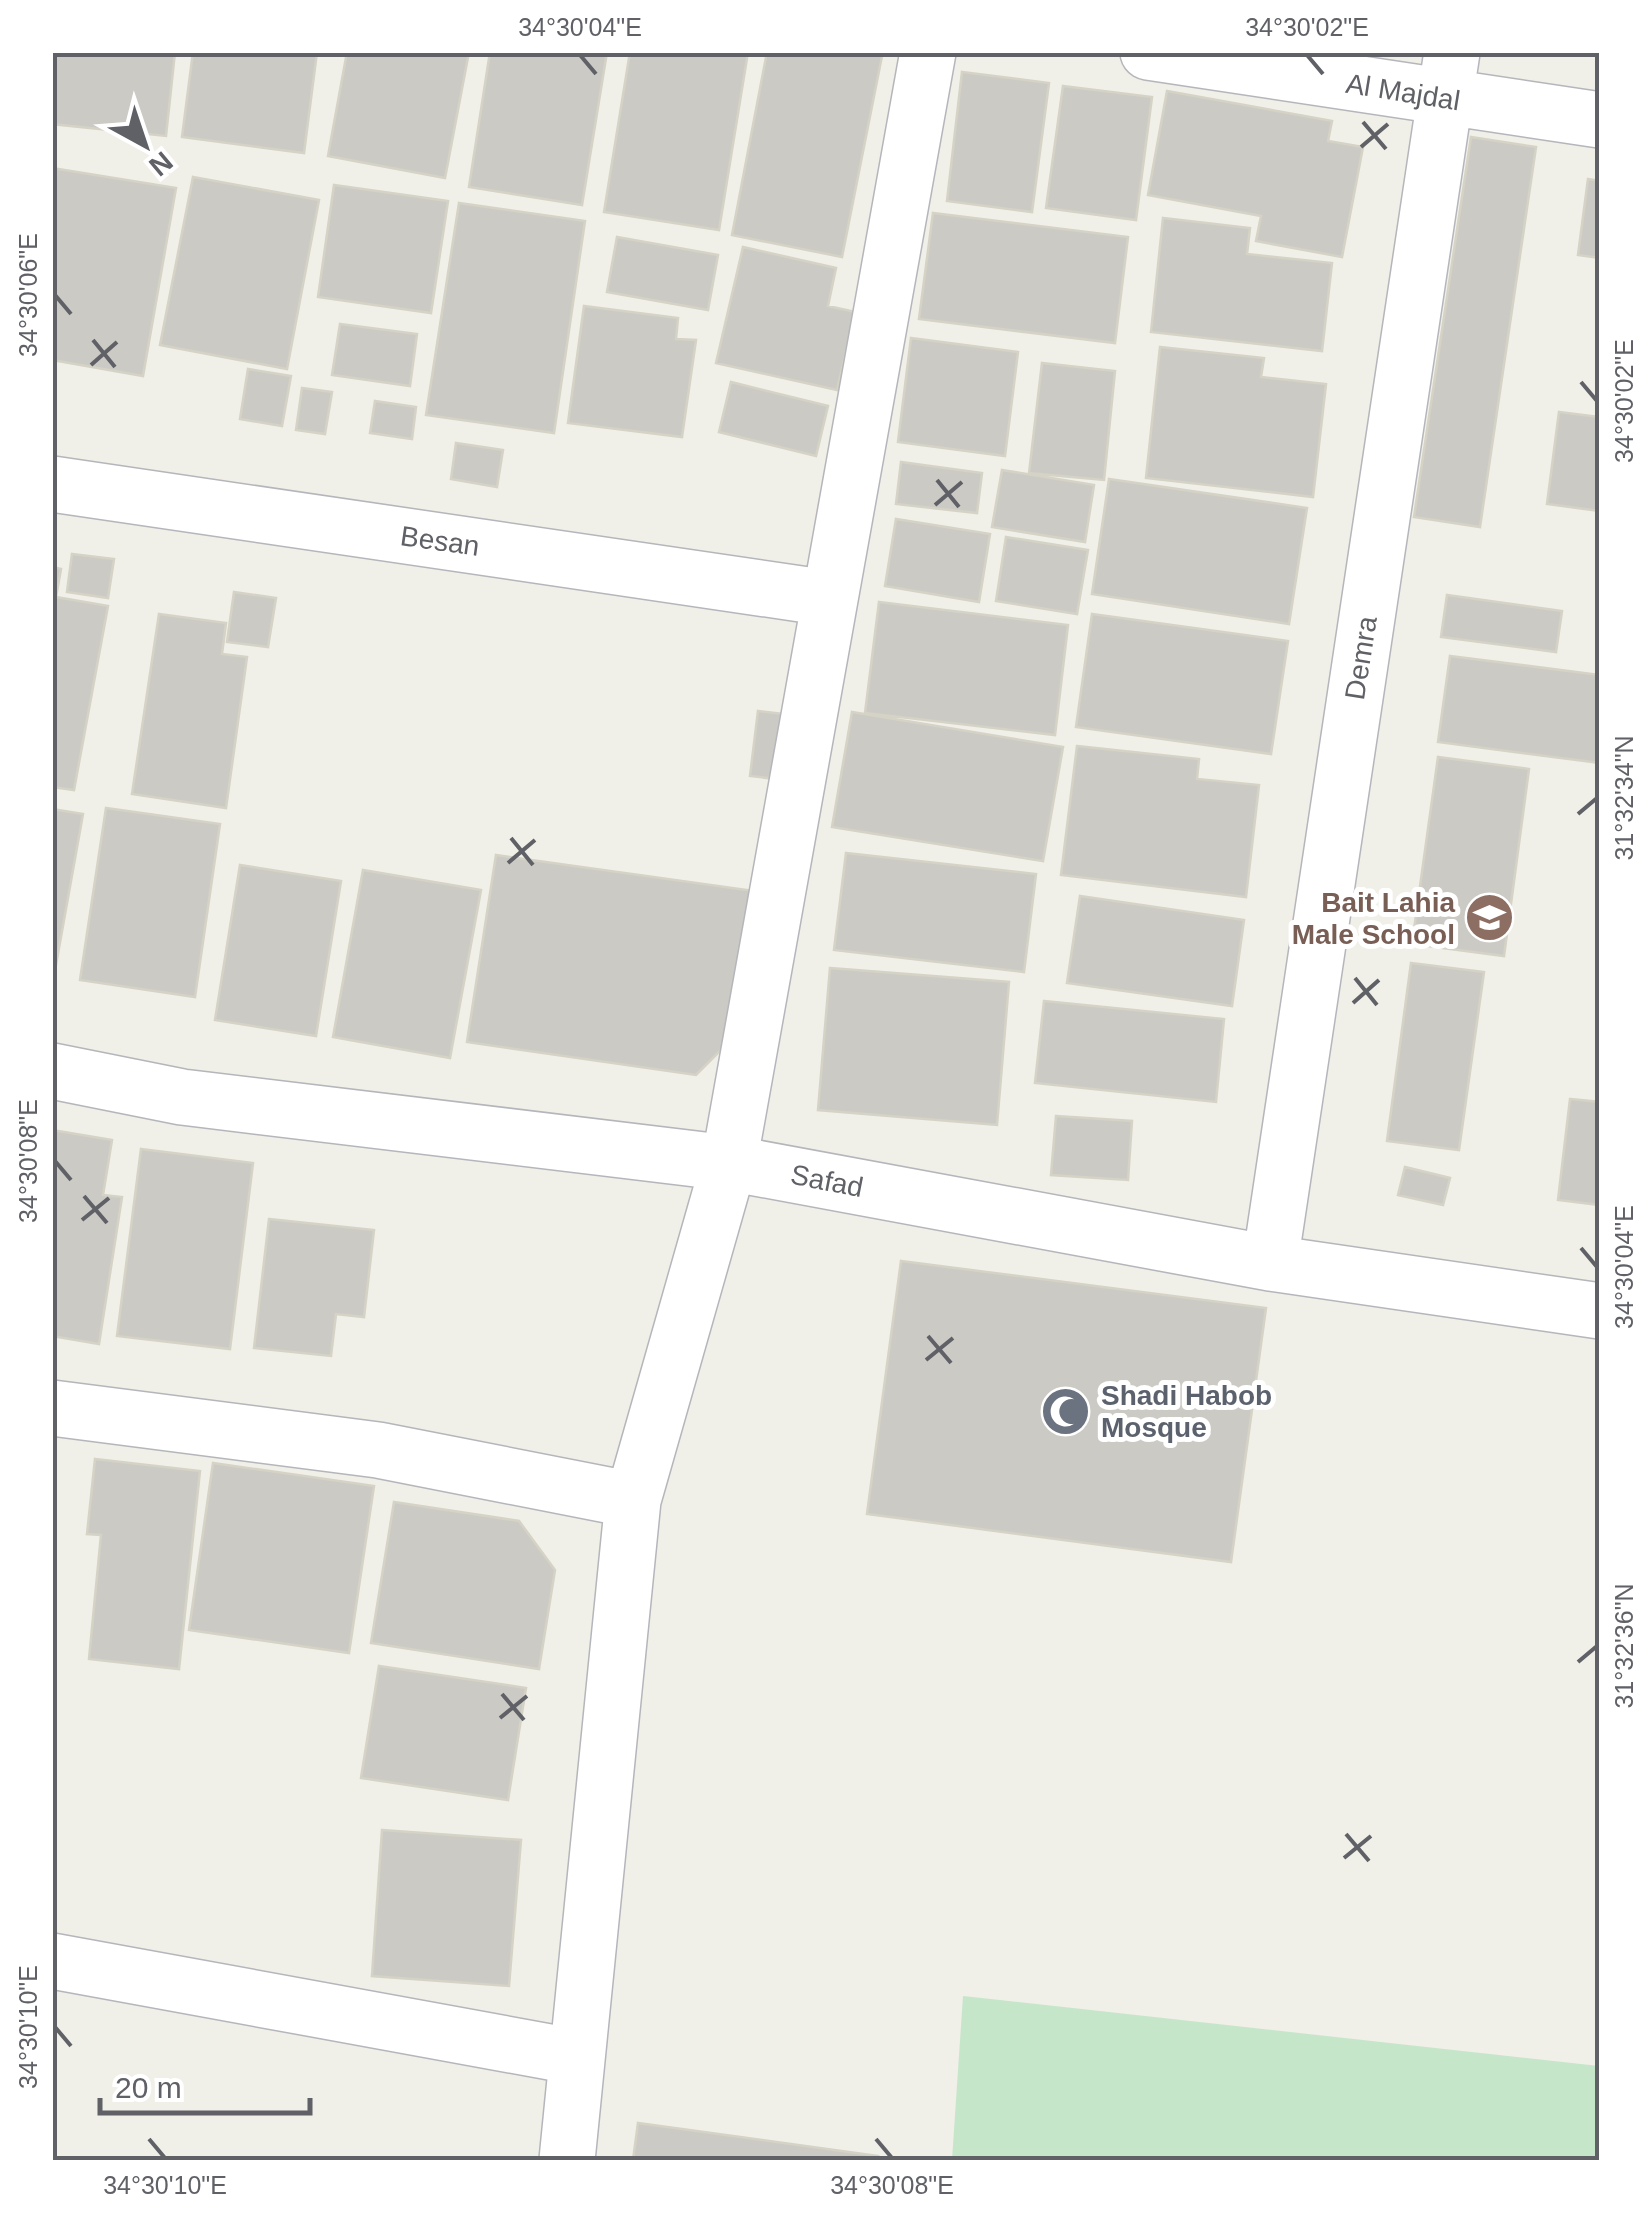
<svg xmlns="http://www.w3.org/2000/svg" width="1652" height="2213" font-family="Helvetica,sans-serif">
<rect width="100%" height="100%" fill="#f0efe8"/>
<path fill="#c6e6ca" d="M 963,1996 L 1599,2066 L 1599,2160 L 952,2160 Z"/>
<path fill="#cccac4" stroke="#d5d2c6" stroke-width="2.5" d="M 52,52 L 175,52 L 166,136 L 52,124 Z
M 193,52 L 317,52 L 304,153 L 182,137 Z
M 347,52 L 469,52 L 445,178 L 328,156 Z
M 490,52 L 607,52 L 582,205 L 469,187 Z
M 630,52 L 748,52 L 719,230 L 604,212 Z
M 767,52 L 866,52 L 882,56 L 842,257 L 732,235 Z
M 962,72 L 1049,83 L 1032,212 L 947,201 Z
M 1063,86 L 1152,97 L 1136,220 L 1046,208 Z
M 1167,91 L 1332,121 L 1328,141 L 1363,147 L 1342,257 L 1256,241 L 1261,216 L 1148,195 Z
M 1471,137 L 1536,147 L 1480,527 L 1414,517 Z
M 52,168 L 176,188 L 143,376 L 52,360 Z
M 193,177 L 319,200 L 287,369 L 160,345 Z
M 1588,179 L 1600,181 L 1600,258 L 1578,255 Z
M 334,185 L 448,201 L 431,313 L 318,297 Z
M 459,203 L 585,221 L 554,433 L 426,415 Z
M 933,213 L 1128,237 L 1115,343 L 919,319 Z
M 1163,218 L 1250,228 L 1247,254 L 1332,263 L 1322,351 L 1151,332 Z
M 617,237 L 718,255 L 708,310 L 607,292 Z
M 743,247 L 836,268 L 828,306 L 855,312 L 837,390 L 716,363 Z
M 584,306 L 678,318 L 676,339 L 696,340 L 682,437 L 568,423 Z
M 340,324 L 417,334 L 410,386 L 332,375 Z
M 911,338 L 1018,352 L 1005,456 L 898,442 Z
M 1160,347 L 1264,358 L 1261,377 L 1326,384 L 1313,497 L 1146,478 Z
M 1042,363 L 1115,371 L 1104,480 L 1029,473 Z
M 248,369 L 291,376 L 282,426 L 240,419 Z
M 731,382 L 828,406 L 816,456 L 719,432 Z
M 302,388 L 332,392 L 325,434 L 296,430 Z
M 375,401 L 416,407 L 412,439 L 370,433 Z
M 1559,412 L 1600,417 L 1600,511 L 1547,504 Z
M 456,443 L 503,450 L 497,487 L 451,479 Z
M 901,462 L 982,473 L 977,513 L 896,504 Z
M 1002,470 L 1094,485 L 1085,542 L 992,527 Z
M 1109,479 L 1307,508 L 1289,624 L 1092,594 Z
M 896,519 L 990,534 L 979,602 L 885,586 Z
M 1006,537 L 1088,550 L 1077,614 L 996,601 Z
M 72,554 L 114,559 L 108,598 L 67,592 Z
M 52,567 L 61,569 L 56,597 L 108,606 L 74,790 L 52,787 Z
M 234,592 L 276,598 L 268,647 L 227,642 Z
M 1447,595 L 1562,611 L 1556,652 L 1441,637 Z
M 879,602 L 1068,625 L 1055,735 L 865,713 Z
M 159,614 L 226,623 L 222,654 L 247,657 L 226,808 L 132,794 Z
M 1092,614 L 1288,641 L 1271,754 L 1076,727 Z
M 1450,656 L 1600,675 L 1600,763 L 1438,742 Z
M 758,711 L 793,715 L 785,780 L 750,776 Z
M 852,712 L 1063,747 L 1043,861 L 832,827 Z
M 1077,746 L 1199,759 L 1197,779 L 1259,785 L 1246,897 L 1061,875 Z
M 1438,757 L 1529,769 L 1504,956 L 1412,944 Z
M 106,808 L 220,824 L 195,997 L 80,980 Z
M 52,809 L 83,814 L 52,987 Z
M 846,853 L 1036,874 L 1024,972 L 834,950 Z
M 496,855 L 754,891 L 731,1040 L 696,1075 L 467,1042 Z
M 240,865 L 341,881 L 316,1036 L 215,1020 Z
M 363,870 L 481,890 L 450,1058 L 333,1037 Z
M 1080,896 L 1244,920 L 1232,1006 L 1067,983 Z
M 1411,963 L 1484,972 L 1459,1150 L 1387,1141 Z
M 830,968 L 1009,982 L 997,1125 L 818,1110 Z
M 1044,1001 L 1224,1019 L 1216,1102 L 1035,1083 Z
M 1570,1099 L 1600,1102 L 1600,1205 L 1558,1200 Z
M 1056,1116 L 1132,1121 L 1128,1180 L 1051,1175 Z
M 52,1130 L 112,1140 L 103,1195 L 122,1197 L 99,1344 L 52,1336 Z
M 141,1149 L 253,1163 L 230,1349 L 117,1336 Z
M 1405,1167 L 1450,1178 L 1443,1205 L 1398,1195 Z
M 269,1219 L 374,1230 L 364,1317 L 336,1314 L 331,1356 L 254,1348 Z
M 901,1261 L 1266,1308 L 1231,1562 L 867,1514 Z
M 95,1459 L 200,1471 L 179,1669 L 89,1659 L 101,1535 L 87,1534 Z
M 213,1463 L 374,1486 L 349,1653 L 189,1630 Z
M 394,1502 L 519,1521 L 555,1570 L 539,1669 L 371,1643 Z
M 379,1666 L 526,1688 L 508,1800 L 361,1778 Z
M 382,1830 L 521,1840 L 509,1986 L 372,1976 Z
M 638,2123 L 878,2156 L 877,2160 L 633,2160 Z"/>
<g fill="none" stroke-linecap="round" stroke-linejoin="round">
<defs>
<path id="street" d="M 1148,52 L 1600,120
M 52,484 L 828,598
M 52,1071 L 182,1097 L 729,1163 L 1270,1263 L 1600,1311
M 1270,1263 L 1452,52
M 52,1408 L 378,1450 L 633,1500
M 52,1961 L 577,2057
M 567,2160 L 633,1500 L 729,1163 L 928,52"/>
</defs>
<use href="#street" stroke="#b5b6bb" stroke-width="58"/>
<use href="#street" stroke="#fff" stroke-width="55"/>
</g>
<path fill="none" stroke="#5f6167" stroke-width="4" d="M 580,55 L 596,74M 1307,55 L 1323,74M 1363,122 L 1386,149M 1361,147 L 1388,124M 55,295 L 71,314M 93,340 L 115,367M 91,365 L 117,342M 1581,382 L 1597,401M 937,480 L 959,507M 935,505 L 962,482M 1578,814 L 1597,798M 511,838 L 533,865M 508,863 L 535,840M 1355,978 L 1377,1005M 1353,1003 L 1379,980M 55,1161 L 71,1180M 84,1196 L 107,1223M 82,1220 L 109,1198M 1581,1248 L 1597,1267M 928,1336 L 951,1363M 926,1360 L 953,1338M 1578,1662 L 1597,1646M 502,1694 L 524,1720M 500,1718 L 527,1696M 1346,1834 L 1369,1861M 1344,1858 L 1371,1836M 55,2027 L 71,2046M 149,2139 L 165,2158M 876,2139 L 892,2158"/>
<defs>
<symbol id="school-disc" viewBox="-11 -11 22 22"><circle r="9.5" fill="#8d6e63" stroke="#fff"/><path d="M0-5L7-2L0 1L-7-2ZM-4 1L0 2.5L4 1V4Q0 6-4 4Z" fill="#fff"/></symbol>
<symbol id="mosque-disc" viewBox="-11 -11 22 22"><circle r="9.5" fill="#6b7280" stroke="#fff"/><path d="M3.5-4.9A6 6 0 1 0 3.5 4.9A5 5 0 1 1 3.5-4.9Z" fill="#fff"/></symbol>
</defs>
<g fill-rule="evenodd">
<use href="#school-disc" x="1462" y="890" width="55" height="55"/>
<use href="#mosque-disc" x="1038" y="1384" width="55" height="55"/>
</g>
<g text-anchor="middle" dominant-baseline="central" stroke-width="10" stroke-linejoin="round" paint-order="stroke">
<g font-size="28" fill="#5f6167" stroke="#fff">
<text transform="translate(1403 92) rotate(9)">Al Majdal</text>
<text transform="translate(440 541) rotate(8)">Besan</text>
<text transform="translate(1361 658) rotate(-81)">Demra</text>
<text transform="translate(827 1181) rotate(11)">Safad</text>
</g>
<g font-size="28" font-weight="bold" fill="#785e54" stroke="#fff" text-anchor="end">
<text x="1455" y="902">Bait Lahia<tspan x="1455" dy="32">Male School</tspan></text>
</g>
<g font-size="28" font-weight="bold" fill="#5b616d" stroke="#fff" text-anchor="start">
<text x="1101" y="1395">Shadi Habob<tspan x="1101" dy="32">Mosque</tspan></text>
</g>
</g>
<rect width="1652" height="2213" fill="none" stroke="#ffffff" stroke-width="110"/>
<g transform="translate(145 145) rotate(140)" stroke="#ffffff" stroke-width="8" paint-order="stroke">
<path d="M0-8L18 38L0 25L-18 38Z" fill="#5f6167"/>
<text y="-15" font-size="28" font-weight="bold" text-anchor="middle" fill="#5f6167">N</text>
</g>
<path d="M100 2098v15h210v-15" fill="none" stroke="#5f6167" stroke-width="5"/>
<text x="115" y="2098" font-size="30" fill="#5f6167" stroke="#ffffff" stroke-width="8" paint-order="stroke">20 m</text>
<rect x="55" y="55" width="1542" height="2103" fill="none" stroke="#5f6167" stroke-width="4"/>
<g font-size="25" text-anchor="middle" fill="#5f6167">
<text x="580" y="36">34°30'04"E</text>
<text x="1307" y="36">34°30'02"E</text>
<text transform="translate(28 295) rotate(-90)" y="9">34°30'06"E</text>
<text transform="translate(1624 401) rotate(-90)" y="9">34°30'02"E</text>
<text transform="translate(1624 798) rotate(-90)" y="9">31°32'34"N</text>
<text transform="translate(28 1161) rotate(-90)" y="9">34°30'08"E</text>
<text transform="translate(1624 1267) rotate(-90)" y="9">34°30'04"E</text>
<text transform="translate(1624 1646) rotate(-90)" y="9">31°32'36"N</text>
<text transform="translate(28 2027) rotate(-90)" y="9">34°30'10"E</text>
<text x="165" y="2194">34°30'10"E</text>
<text x="892" y="2194">34°30'08"E</text>
</g>
</svg>
